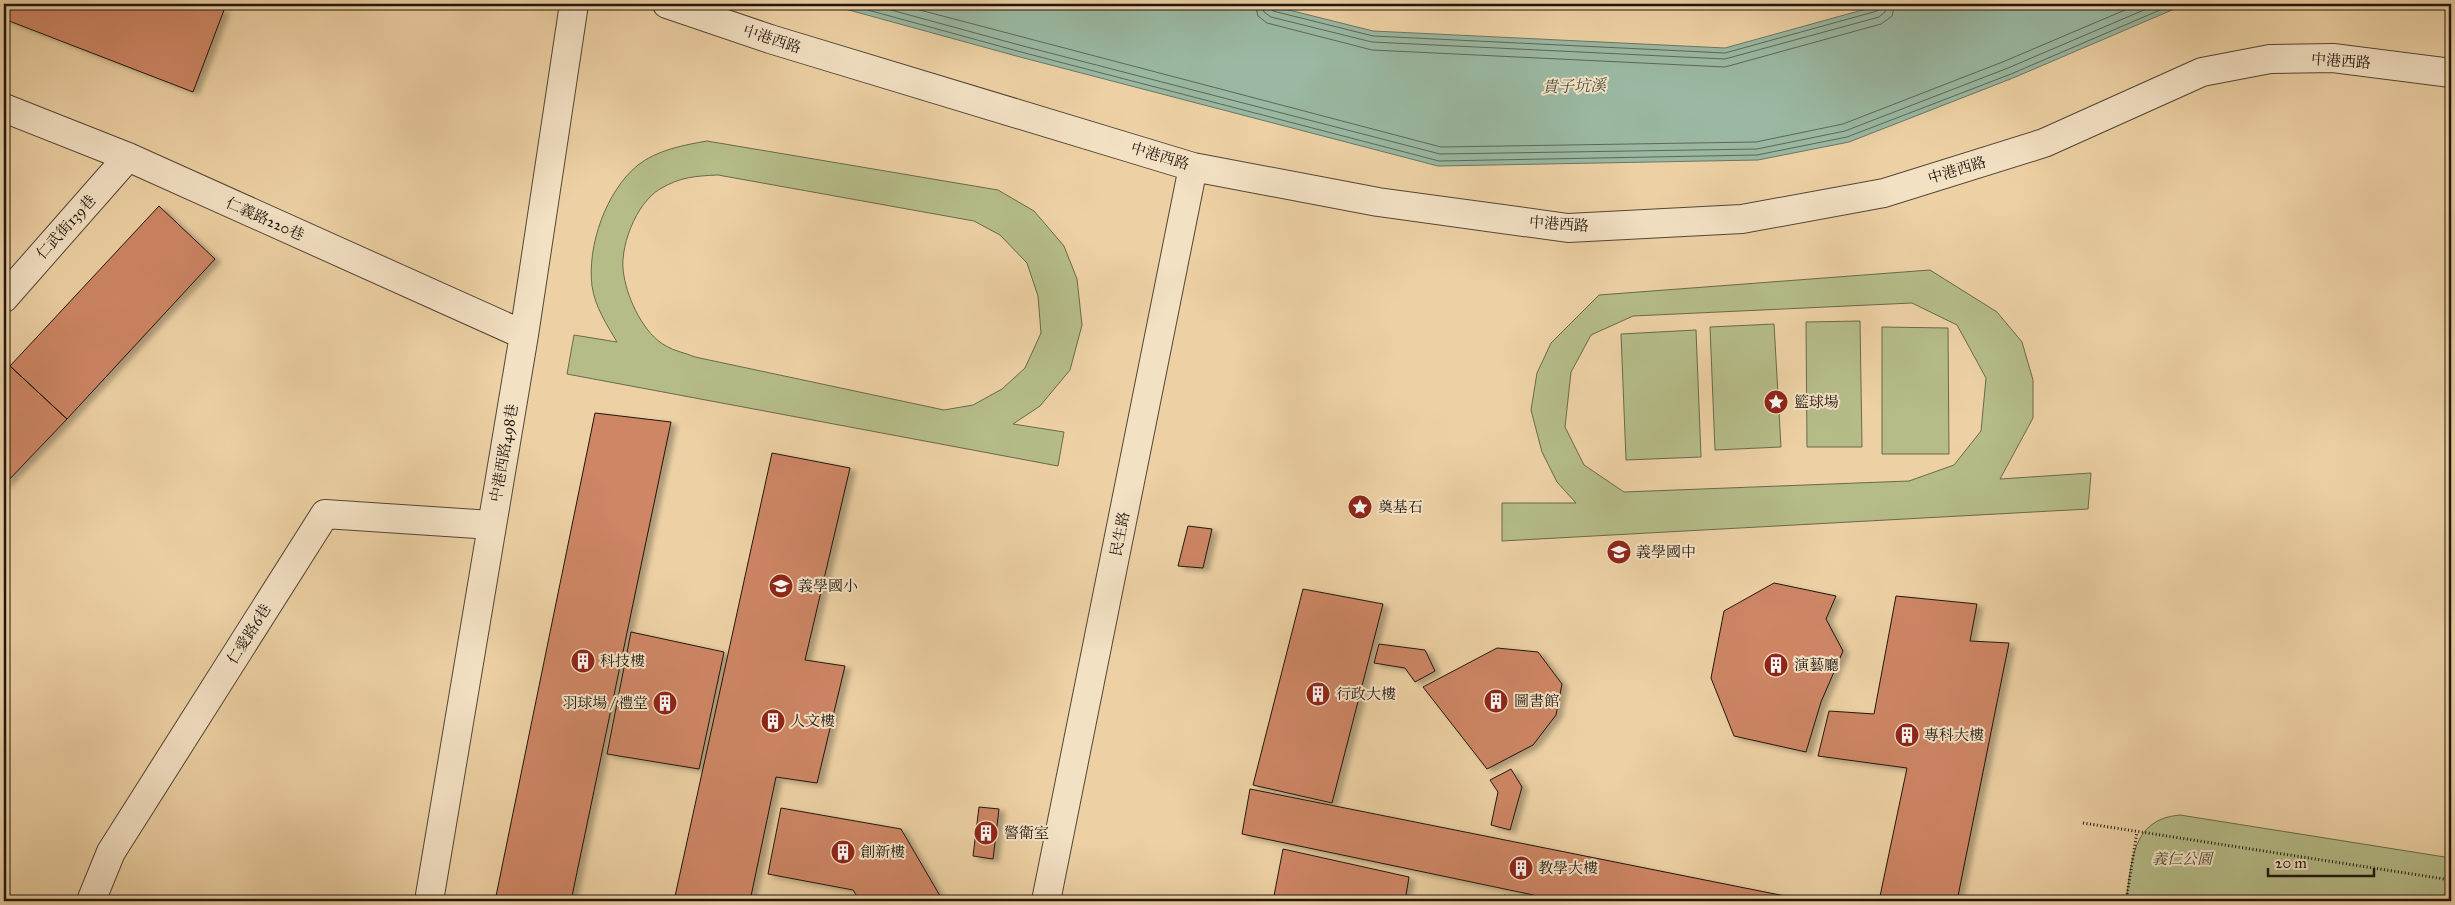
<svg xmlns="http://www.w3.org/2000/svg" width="2455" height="905" font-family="'IM FELL Great Primer','Noto Serif TC',serif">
<defs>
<filter id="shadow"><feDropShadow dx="5.5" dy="3" stdDeviation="2.5" flood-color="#0004"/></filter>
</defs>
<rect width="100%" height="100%" fill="#edd1a4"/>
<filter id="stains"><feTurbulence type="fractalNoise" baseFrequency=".004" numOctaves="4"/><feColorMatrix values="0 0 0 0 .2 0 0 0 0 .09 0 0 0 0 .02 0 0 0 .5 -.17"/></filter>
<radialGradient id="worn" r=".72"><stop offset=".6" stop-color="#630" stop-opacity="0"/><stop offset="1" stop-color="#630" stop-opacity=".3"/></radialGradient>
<path fill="#b5bc88" stroke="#6a694b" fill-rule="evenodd" d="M 707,141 L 998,190 L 1034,211 L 1064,246 L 1077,279 L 1082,325 L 1070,370 L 1040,406 L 1013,424 L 1064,432 L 1058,466 L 567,374 L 574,335 L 617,342 C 607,325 595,307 592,286 C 587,246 606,191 638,165 C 657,150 684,145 707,141 ZM 718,175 L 974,221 L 1000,235 L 1027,263 L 1038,296 L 1041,333 L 1025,368 L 1002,389 L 973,405 L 944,410 L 695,357 C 686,353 674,351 666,346 C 644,334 628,300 624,276 C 618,249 636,203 660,189 C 680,177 695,176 718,175 Z
M 1930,270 L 1997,312 L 2022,342 L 2033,380 L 2033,418 L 2000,479 L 2091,473 L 2088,509 L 1502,541 L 1502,503 L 1576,503 L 1557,482 L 1542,452 L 1531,410 L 1537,373 L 1551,343 L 1599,295 ZM 1912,303 L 1957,325 L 1986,378 L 1981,431 L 1954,465 L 1909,481 L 1624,492 L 1584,465 L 1565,427 L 1571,372 L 1591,335 L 1633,316 Z
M 1860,321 L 1862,447 L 1807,447 L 1806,322 Z
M 1774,324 L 1781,447 L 1715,450 L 1710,327 Z
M 1882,327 L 1948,328 L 1949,454 L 1882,454 Z
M 1696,330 L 1701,457 L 1626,460 L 1621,334 Z
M 2180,815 L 2451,858 L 2451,901 L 2126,901 C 2132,862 2131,819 2180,815 Z"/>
<path fill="#9ab8a2" stroke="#697767" d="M 827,4 L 1265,4 L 1373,31 L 1725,48 L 1884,4 L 2186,4 L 2013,78 L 1849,142 L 1758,160 L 1438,166 L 1020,57 Z"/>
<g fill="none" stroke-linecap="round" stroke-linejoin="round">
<path stroke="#5d6758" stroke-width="1" d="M 846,4 L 1021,52 L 1439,161 L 1757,155 L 1847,137 L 2011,74 L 2174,4
M 869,4 L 1023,46 L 1440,154 L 1757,149 L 1845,131 L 2008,68 L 2158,4
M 897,4 L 1441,147 L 1756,142 L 1843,124 L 2005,61 L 2139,4
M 1255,4 L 1258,16 L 1267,23 L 1372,50 L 1725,67 L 1881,24 L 1892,16 L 1895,4
M 1262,4 L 1264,12 L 1271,17 L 1372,42 L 1725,59 L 1879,17 L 1885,12 L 1887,4
M 1269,4 L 1273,11 L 1373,36 L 1725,53 L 1877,11 L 1881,4"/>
</g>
<path fill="#ce8665" stroke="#20160e" filter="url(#shadow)" d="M 4,4 L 206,4 L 224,10 L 193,92 L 4,19 Z
M 159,206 L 215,259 L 67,419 L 10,366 Z
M 10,366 L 67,419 L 4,485 L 4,372 Z
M 595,413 L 671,422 L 571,901 L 495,901 Z
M 772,453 L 850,468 L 805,660 L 845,666 L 817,783 L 776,777 L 750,901 L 674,901 Z
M 1188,526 L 1212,529 L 1203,568 L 1178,566 Z
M 1774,583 L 1836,596 L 1826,619 L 1843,651 L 1821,702 L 1806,752 L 1734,736 L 1711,678 L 1724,611 Z
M 1303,589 L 1383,604 L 1332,803 L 1253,785 Z
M 1896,596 L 1977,604 L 1970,641 L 2009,643 L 1957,901 L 1879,901 L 1907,768 L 1818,756 L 1829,711 L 1874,714 Z
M 631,632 L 724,652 L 699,769 L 607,754 Z
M 1379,644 L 1425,650 L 1435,671 L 1415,682 L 1405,668 L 1374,663 Z
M 1497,648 L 1538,652 L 1562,684 L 1556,715 L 1533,745 L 1487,769 L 1423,687 Z
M 1511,769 L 1522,787 L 1510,830 L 1491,825 L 1498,792 L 1490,780 Z
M 1250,789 L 1810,901 L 1562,901 L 1242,834 Z
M 979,807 L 999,809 L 993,859 L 973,856 Z
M 781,808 L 901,829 L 943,901 L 860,901 L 853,890 L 768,874 Z
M 1283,849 L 1409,877 L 1405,901 L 1273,901 Z
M 1504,895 L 1535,901 L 1502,901 Z"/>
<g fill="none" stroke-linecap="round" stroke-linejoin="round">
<defs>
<path id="minor" d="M 667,4 L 770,39 L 1193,167 L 1378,202 L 1568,228 L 1742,219 L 1884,193 L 2044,143 L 2202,72 L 2270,59 L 2333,58 L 2451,73
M 4,108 L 128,157 L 524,335
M 4,298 L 128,157
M 91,901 L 111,852 L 325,514 L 492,525
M 429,901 L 524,335 L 574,4
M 1046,901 L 1193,167"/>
</defs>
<use href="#minor" stroke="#534534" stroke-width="30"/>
<path stroke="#20160e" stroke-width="3" stroke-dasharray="1 2.5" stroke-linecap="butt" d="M 2083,823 L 2451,880
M 2126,901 L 2137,832"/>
<use href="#minor" stroke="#f3e1c4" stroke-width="28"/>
</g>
<defs>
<symbol id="sight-disc" viewBox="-11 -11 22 22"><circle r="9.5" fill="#8f2418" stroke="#f3e1c4"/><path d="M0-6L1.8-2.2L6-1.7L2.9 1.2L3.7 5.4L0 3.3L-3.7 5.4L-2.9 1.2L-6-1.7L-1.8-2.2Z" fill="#fff"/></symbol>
<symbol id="school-disc" viewBox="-11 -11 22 22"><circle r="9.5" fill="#8f2418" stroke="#f3e1c4"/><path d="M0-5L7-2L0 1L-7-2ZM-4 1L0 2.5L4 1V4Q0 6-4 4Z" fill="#fff"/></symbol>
<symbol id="building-disc" viewBox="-11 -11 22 22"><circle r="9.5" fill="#8f2418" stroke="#f3e1c4"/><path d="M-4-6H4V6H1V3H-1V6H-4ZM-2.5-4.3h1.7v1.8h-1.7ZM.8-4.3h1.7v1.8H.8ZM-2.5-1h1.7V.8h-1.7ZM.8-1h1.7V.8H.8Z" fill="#fff"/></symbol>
</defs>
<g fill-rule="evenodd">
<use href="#sight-disc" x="1762" y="388" width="28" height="28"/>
<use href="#sight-disc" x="1346" y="493" width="28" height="28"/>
<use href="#school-disc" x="1605" y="538" width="28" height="28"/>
<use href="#school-disc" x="767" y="572" width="28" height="28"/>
<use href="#building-disc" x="569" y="647" width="28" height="28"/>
<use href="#building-disc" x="1762" y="651" width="28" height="28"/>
<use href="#building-disc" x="1304" y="680" width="28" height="28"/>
<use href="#building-disc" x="1482" y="687" width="28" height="28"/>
<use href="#building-disc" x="651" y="689" width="28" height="28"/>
<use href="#building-disc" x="759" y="707" width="28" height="28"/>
<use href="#building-disc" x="1893" y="721" width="28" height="28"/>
<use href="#building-disc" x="972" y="819" width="28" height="28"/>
<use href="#building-disc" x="829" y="838" width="28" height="28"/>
<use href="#building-disc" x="1507" y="854" width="28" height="28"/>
</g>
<g text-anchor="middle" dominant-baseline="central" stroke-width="4" stroke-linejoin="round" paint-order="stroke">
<g font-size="15" fill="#20160e" stroke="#f3e1c4">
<text transform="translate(772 39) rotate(18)">中港西路</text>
<text transform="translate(2341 61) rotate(4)">中港西路</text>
<text transform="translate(1160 156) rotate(17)">中港西路</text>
<text transform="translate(1957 170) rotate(-17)">中港西路</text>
<text transform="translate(265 219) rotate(24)">仁義路220巷</text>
<text transform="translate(1559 224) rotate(4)">中港西路</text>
<text transform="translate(66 227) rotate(-48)">仁武街139巷</text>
<text transform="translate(504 453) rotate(-80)">中港西路498巷</text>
<text transform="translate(1120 534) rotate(-79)">民生路</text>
<text transform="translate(249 634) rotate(-58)">仁愛路6巷</text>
</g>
<g font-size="15" fill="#20160e" stroke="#f3e1c4" text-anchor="start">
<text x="1794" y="402">籃球場</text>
<text x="1378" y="507">奠基石</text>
<text x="1636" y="552">義學國中</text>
<text x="798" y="586">義學國小</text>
<text x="600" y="661">科技樓</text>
<text x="1794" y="665">演藝廳</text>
<text x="1336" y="694">行政大樓</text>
<text x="1514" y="701">圖書館</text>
<text x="648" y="703" text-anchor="end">羽球場 / 禮堂</text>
<text x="790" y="721">人文樓</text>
<text x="1924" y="735">專科大樓</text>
<text x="1004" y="833">警衛室</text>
<text x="860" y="852">創新樓</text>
<text x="1538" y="868">教學大樓</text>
</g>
<g font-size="15" font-style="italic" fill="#4d4833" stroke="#f3e1c4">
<text x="2182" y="859">義仁公園</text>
</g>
<g font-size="16" font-style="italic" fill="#4b4f42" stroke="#f3e1c4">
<text transform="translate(1574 86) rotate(-2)">貴子坑溪</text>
</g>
</g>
<rect width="2455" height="905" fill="none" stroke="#edd1a4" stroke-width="20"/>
<rect x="5" y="5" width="2445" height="895" fill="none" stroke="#20160e" stroke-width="2.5"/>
<rect x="10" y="10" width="2435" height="885" fill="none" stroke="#20160e"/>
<path d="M2268 868v8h106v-8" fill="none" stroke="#20160e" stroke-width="2.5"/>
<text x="2275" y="868" font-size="15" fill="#20160e" stroke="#f3e1c4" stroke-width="4" paint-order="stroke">20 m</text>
<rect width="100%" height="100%" filter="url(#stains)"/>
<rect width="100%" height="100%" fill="url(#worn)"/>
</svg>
